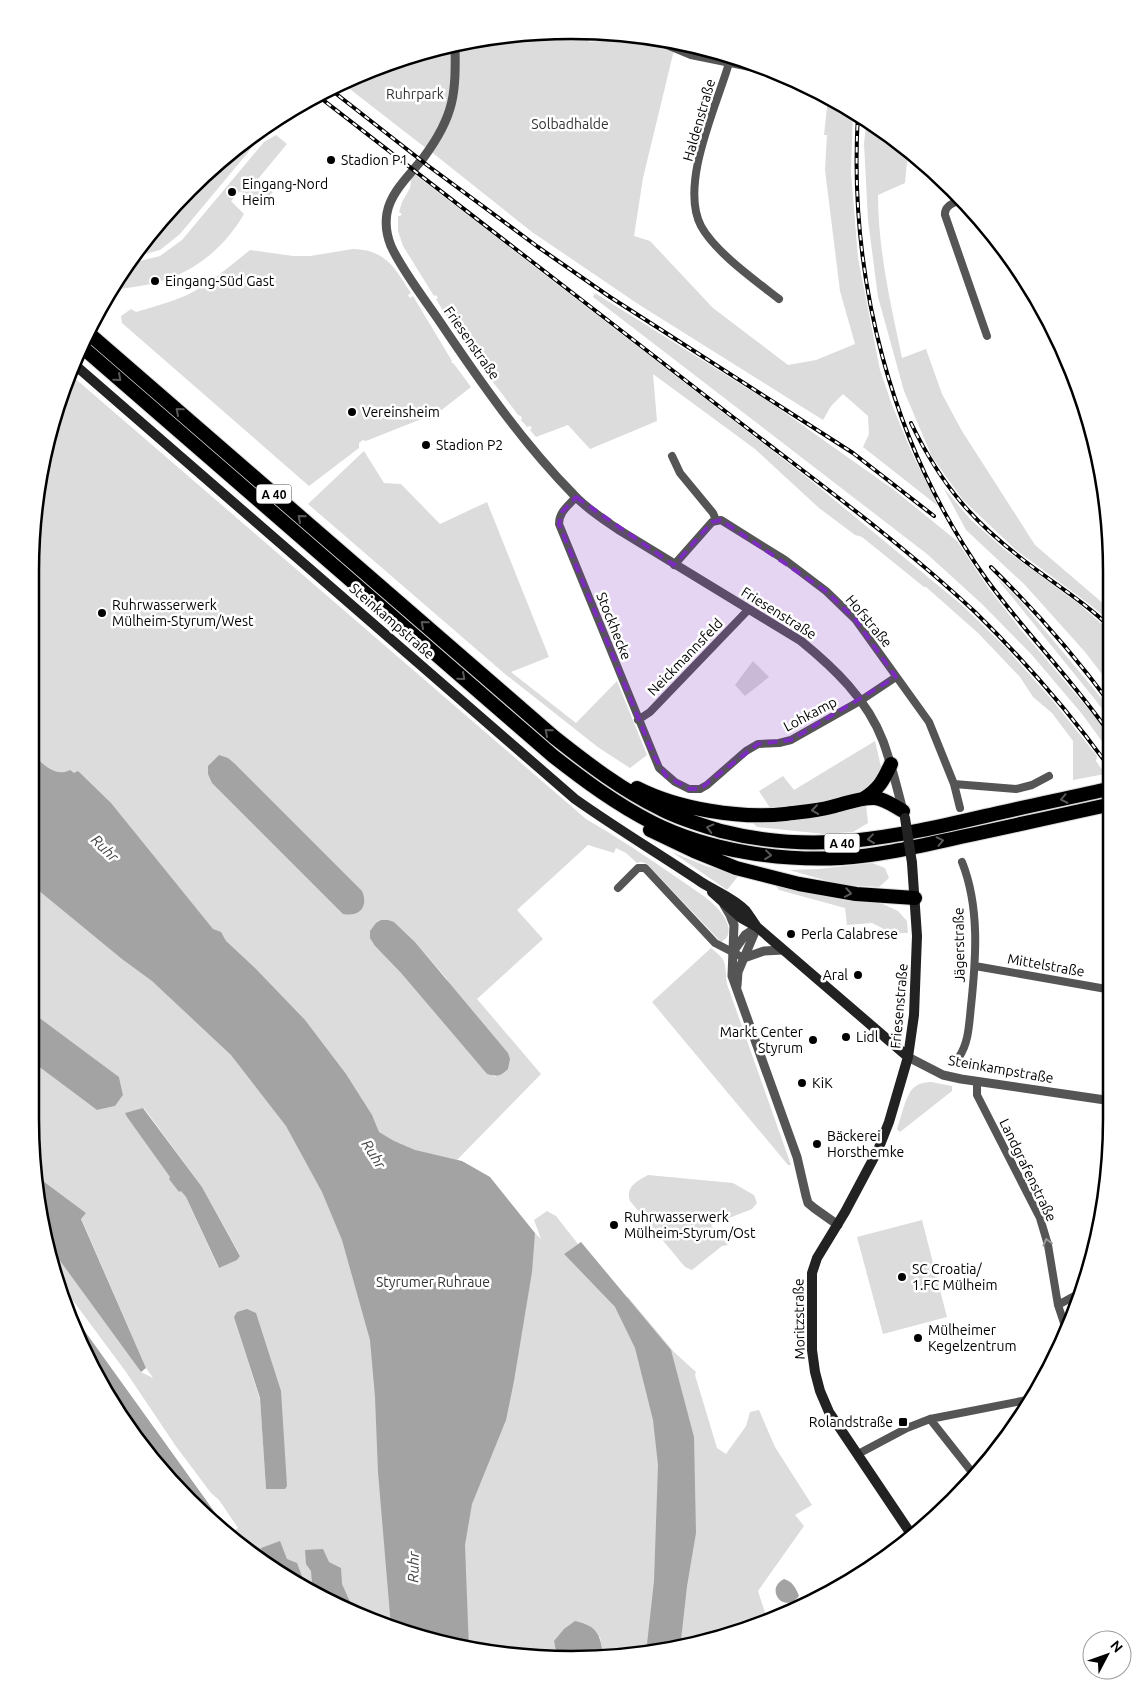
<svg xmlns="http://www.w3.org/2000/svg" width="1142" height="1690" font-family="Ubuntu,sans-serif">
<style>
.green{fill:#dcdcdc;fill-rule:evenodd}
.water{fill:#a3a3a3}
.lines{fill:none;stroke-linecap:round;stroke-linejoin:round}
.motorway-casing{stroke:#dbdbdb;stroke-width:16}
.minor{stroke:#555;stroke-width:8}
.tertiary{stroke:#555;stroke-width:9}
.secondary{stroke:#222;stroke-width:10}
.motorway{stroke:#000;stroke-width:14}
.rail-casing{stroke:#000;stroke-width:4}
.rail{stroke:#fff;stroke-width:2;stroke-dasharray:5.5;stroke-linecap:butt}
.secondary-bridge{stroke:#222;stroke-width:10}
.oneway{stroke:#595959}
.oneway2{stroke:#999}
.marked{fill:#7b2cbf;fill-opacity:0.2;stroke:#7b2cbf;stroke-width:4;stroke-dasharray:10 6;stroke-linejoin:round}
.poi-dot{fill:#000;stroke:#fff;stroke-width:2}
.labels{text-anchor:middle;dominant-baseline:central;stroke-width:5;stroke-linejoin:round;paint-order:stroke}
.shield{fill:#fff;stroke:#4c4c4c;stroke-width:1}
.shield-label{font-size:12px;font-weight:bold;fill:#000}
.park-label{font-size:14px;fill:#333;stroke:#fff}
.street-label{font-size:14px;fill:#000;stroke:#fff}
.poi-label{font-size:14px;fill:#000;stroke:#fff;text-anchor:start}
.water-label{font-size:15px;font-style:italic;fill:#444;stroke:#fff}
.rim{fill:none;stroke:#000;stroke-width:2.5}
</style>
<rect width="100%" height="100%" fill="#fff"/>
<path class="green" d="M571,30L590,42L631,36L646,37L674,50L643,178L634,236L650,241L713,308L788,365L816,360L855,344L840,291L825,170L827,135H824L828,98L853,111L851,172L858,258L880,370L892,405L912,453L938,506L863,447L869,434L868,416L843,394L831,406L823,420L638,304L532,232L429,150L442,131L458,43L465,40Z
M454,44L449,107L427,149L342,83L364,71Z
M867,119L908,151L905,183L878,195C878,250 891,305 902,358L926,349L942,394L962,431L1035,545L1112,611V623L1093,607L1016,550L963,500L932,457L904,391L878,297L868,220L864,143Z
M259,130L258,136L250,150L180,234L160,250L138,256H133C165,204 213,168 259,130Z
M276,135L287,144L258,179L273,192L260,206L240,191L231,201L244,214C225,247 195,272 158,282C145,286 132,287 119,289L120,277L130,261L136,262L160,256L182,240L264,142Z
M412,172L809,479L963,606L1004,646L1053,701L1097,756L1096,761L1105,774L1073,780V741L1052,713L1033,697L1020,677L978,633L926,587H924L862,537L855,535L819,508L755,449L653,374L657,421L590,449L568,425L536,437L530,430L532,428L530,426L527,427L521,420L522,418L520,415L519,416L486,373L487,371L485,368L483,369L454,329L436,299L438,298L436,295L434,296L403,246L398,231V216H400L402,214L399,212L402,202L410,188Z
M353,249C386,250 394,267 411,293L408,295L410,298L413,296L452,361L451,362L454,364L471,387L439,412L366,441L363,440L359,443V448L309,486L122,323L121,316L131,309L136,312C153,307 171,302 187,295C211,283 230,266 250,250L293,256H310Z
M595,293L774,405L894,490L957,541L989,589L1021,630L1096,718L1112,743V755L1082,714L1032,655L982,604L927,554L593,297Z
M71,375L586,819C617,837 647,857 676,877C690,887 708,897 719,910C727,919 735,935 721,942L647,864L641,862L637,863L626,853L616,848L614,853L588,845L517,910L543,939L477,999L541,1074L457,1160L430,1154L535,1237V1233L541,1239L534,1220L547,1211L556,1216L578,1244L564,1254L615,1307L628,1297L674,1352L696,1372L695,1375L717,1448L726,1454L746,1426L750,1412L759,1410L775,1447L812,1505L795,1515L804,1526L758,1591L767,1619H777L677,1650L603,1654L600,1637L554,1641L557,1657L535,1659L465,1650L364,1619L270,1565L263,1555L266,1562L241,1548L230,1534L238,1528L219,1500L211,1493L175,1445L126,1372L54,1275L47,1243L141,1372L153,1378L146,1368L81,1218L86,1213L35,1175L34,1063L97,1110L115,1106L123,1095L119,1077L33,1013L30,571L40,466ZM394,922L415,942L446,978L496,1077L487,1074L401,973L375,946ZM144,1108L202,1187L240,1255L237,1260L218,1267L186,1197L181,1190L179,1192L169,1178L171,1177L127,1117L126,1113ZM234,1317L287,1486L266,1489L260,1398Z
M364,451L384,483L401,484L440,524L487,502L549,657L511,672L576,723L617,681L647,755L630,768L599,748L505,674L308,504Z
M943,487L971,520L1004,549L1079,604L1112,633V687L1085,652L1025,585L966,530Z
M995,576L1017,597L1098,694L1112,714V722L1093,697Z
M753,661L769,677L745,696L735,685Z
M875,741L882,771L874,786L863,791L824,803L772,811L759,791L783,776L794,790Z
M866,804L868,823L853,832L824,834L757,827L749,819Z
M672,852L706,866L739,875L727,890Z
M872,863L885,868L889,878L879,887L842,885L789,870L818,869Z
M775,885L883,904L898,911L907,921L908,933H892L872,923L847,925L845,908L779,890Z
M711,948C729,962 724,963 727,984L791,1165H788L652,1002Z
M931,1082L952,1086V1091L900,1132L897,1129C901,1119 906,1091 916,1086C920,1083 926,1082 931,1082Z
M648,1175L733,1183L754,1195L757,1203L752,1209L711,1225L728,1245L722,1246L692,1270L685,1267L630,1201C625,1187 637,1181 648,1175Z
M922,1220L947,1317L883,1334L857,1237Z"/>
<path class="water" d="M31,753C42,763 55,778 70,770L74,773L78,771L111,803L213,929L221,932L226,941L255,968L305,1020L346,1074L372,1115L379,1132L394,1141L415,1150L462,1161L490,1177L535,1233L532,1272L514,1381L506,1420L472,1504L465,1545L469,1650L391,1627L378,1472L375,1397L370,1340L342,1240L322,1192L286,1126L231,1055L152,981L122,959L32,885Z
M219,755L228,758L234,763L362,891C369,907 359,917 343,914L212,783L208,774V766Z
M381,920H388L394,922L415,942L508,1053L510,1059L508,1069C501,1076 497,1077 487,1074L401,973L375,946L370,938V931L376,923Z
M33,1013L119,1077L123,1095L115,1106L97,1110L34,1063Z
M143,1108L202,1187L240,1256L237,1260L219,1268L186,1197L181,1191L179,1192L169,1179L170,1177L127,1117L125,1113Z
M35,1175L86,1213L81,1219L146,1368L141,1372L47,1243L35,1190Z
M581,1242L671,1350L694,1437L696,1533L687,1586L680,1649L677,1650L653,1651L647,1644L654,1581L658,1465L653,1420L635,1348L615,1307L564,1254Z
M61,1298L239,1546L164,1476L121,1420Z
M247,1309L256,1313L281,1391L287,1486L285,1489H266L260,1398L234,1317L237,1312Z
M280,1541L287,1559L297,1563L303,1579L312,1583L311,1571L306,1564L305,1550L323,1549L329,1562L341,1568L342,1584L355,1613L284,1573L278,1562L270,1565L266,1562L261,1548Z
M784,1579C793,1582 796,1588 799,1596C784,1615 764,1589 784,1579Z
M575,1621C597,1626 600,1634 603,1654L557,1657L554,1641L564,1629Z"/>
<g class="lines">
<g class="motorway-casing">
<path id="motorway" d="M86,331L554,737C588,764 622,790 661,809C680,819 701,825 721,831C818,856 899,836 994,814C1033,805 1073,797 1112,788
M81,346L553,756C585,781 616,804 653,823C709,851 780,861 841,858C887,855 931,843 975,834C1021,824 1066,814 1112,804
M637,788C678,809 740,819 785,814C800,812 816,811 831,807C845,804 860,797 875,798C885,799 894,806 903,811
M863,799C879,789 883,781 891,764
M650,830L694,851L736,868L799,884L856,894L915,898"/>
</g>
<path class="minor" d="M650,38L691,55L769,71H776
M729,63C717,105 679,184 701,226C715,252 756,281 779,299
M962,199C955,203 944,205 945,215L987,336
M672,456L680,473L713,513L716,520
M576,497C568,506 559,512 559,524L659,768L675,782L689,789H700L707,785L746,751L758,744L779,743L791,740L860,701L896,677
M674,565L712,522L721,520L785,560L826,591L855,619L929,722L954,784L1016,789L1032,785L1049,776
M638,720L650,712L748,610
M954,784L960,808
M618,888L638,868H645L715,943L744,958
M975,966L1112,990
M959,1057C969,1042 969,1024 971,1006C976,959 980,907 962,862
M977,1081V1095L1040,1218L1048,1245L1058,1305L1066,1329
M1058,1305L1078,1294
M930,1419L975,1476
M858,1454L907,1428L930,1419L1032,1399"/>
<path class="tertiary" d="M455,43C456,93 455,115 424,157C411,174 391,191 387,213C385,224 387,236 391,246C402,270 423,297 438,319C479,380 522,442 574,495C587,509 603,519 619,530L801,641C834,668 867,699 883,741C891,763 897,787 903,811
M724,905L730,915L734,925L732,976L797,1157L806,1196L808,1203L814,1208L838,1225
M733,952L745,935L757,927
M744,958L764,951L783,950
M737,986L738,972L757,927
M908,1057L943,1075L961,1079L1112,1101"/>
<path class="secondary" d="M75,365L575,799C616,828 659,854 701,882C715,891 734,898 746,911C750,916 753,922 757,927
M712,892L741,918L757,927L908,1057
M911,1534L829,1412L820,1391L815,1372L812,1350V1273L817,1258L845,1212L878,1150L889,1122L908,1057L914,1015L917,936L912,863"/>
<use href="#motorway" class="motorway"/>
<g class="rail-casing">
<path id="rail" d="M330,89L427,165L538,247L610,297L853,453L934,516
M318,96C453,201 590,306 725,411C809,476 897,539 975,612C1025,661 1071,714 1112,771
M858,114C848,277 891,446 987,580C1026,634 1074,681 1112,737
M911,423C942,487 974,523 1030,565C1058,586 1087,604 1112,629
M991,567C1035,610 1075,656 1112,706"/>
</g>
<use href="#rail" class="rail"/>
<path class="secondary-bridge" d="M905,818L912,863"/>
</g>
<defs><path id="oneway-chevron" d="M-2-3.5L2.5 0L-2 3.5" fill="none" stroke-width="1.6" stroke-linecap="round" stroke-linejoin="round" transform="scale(1.25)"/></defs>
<g class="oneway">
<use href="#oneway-chevron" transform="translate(118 378) rotate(41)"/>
<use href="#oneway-chevron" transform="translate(179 411) rotate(-139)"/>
<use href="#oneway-chevron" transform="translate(301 518) rotate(-139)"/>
<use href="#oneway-chevron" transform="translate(424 624) rotate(-139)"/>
<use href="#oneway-chevron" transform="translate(462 677) rotate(41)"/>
<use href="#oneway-chevron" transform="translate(548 732) rotate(-139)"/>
<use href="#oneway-chevron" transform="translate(1064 799) rotate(168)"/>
<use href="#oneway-chevron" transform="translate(815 810) rotate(172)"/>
<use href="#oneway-chevron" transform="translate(710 828) rotate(-165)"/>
<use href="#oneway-chevron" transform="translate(871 839) rotate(173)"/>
<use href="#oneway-chevron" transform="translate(940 841) rotate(-12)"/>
<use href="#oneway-chevron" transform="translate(768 855) rotate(6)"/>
<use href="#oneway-chevron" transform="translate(848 893) rotate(10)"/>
</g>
<use class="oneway2" href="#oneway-chevron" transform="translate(1047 1242) rotate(-105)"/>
<path class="marked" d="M576,497L674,565L712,522L721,520L826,591L855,619L896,677L791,740L758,744L700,789H689L666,776L653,754L559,524L562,512Z"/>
<g class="poi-dot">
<circle cx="331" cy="160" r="5"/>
<circle cx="232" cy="192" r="5"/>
<circle cx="155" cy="281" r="5"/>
<circle cx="352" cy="412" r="5"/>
<circle cx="426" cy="445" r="5"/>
<circle cx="102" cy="613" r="5"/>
<circle cx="791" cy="934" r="5"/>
<circle cx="858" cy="975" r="5"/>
<circle cx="846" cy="1037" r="5"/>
<circle cx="813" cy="1040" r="5"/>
<circle cx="802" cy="1083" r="5"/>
<circle cx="817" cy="1144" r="5"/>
<circle cx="614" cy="1225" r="5"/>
<circle cx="902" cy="1277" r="5"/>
<circle cx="918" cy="1338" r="5"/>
<rect x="898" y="1417" width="10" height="10" rx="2.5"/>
</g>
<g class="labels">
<g class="shield">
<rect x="256.5" y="484.5" width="35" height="19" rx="4"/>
<rect x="824.5" y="833.5" width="35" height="19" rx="4"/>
</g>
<g class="shield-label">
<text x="274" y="494">A 40</text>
<text x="842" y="843">A 40</text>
</g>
<g class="park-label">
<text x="415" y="94">Ruhrpark</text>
<text x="570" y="124">Solbadhalde</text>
<text x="433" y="1282">Styrumer Ruhraue</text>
</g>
<g class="street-label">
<text transform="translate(699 120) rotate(-74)">Haldenstraße</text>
<text transform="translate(472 343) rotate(55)">Friesenstraße</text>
<text transform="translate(779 613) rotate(32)">Friesenstraße</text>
<text transform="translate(392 621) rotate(41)">Steinkampstraße</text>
<text transform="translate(869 621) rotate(50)">Hofstraße</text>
<text transform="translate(614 626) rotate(68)">Stockhecke</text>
<text transform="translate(685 657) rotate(-46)">Neickmannsfeld</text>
<text transform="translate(810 714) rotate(-28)">Lohkamp</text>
<text transform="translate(959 945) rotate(-91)">Jägerstraße</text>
<text transform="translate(1046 965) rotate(10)">Mittelstraße</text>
<text transform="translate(899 1006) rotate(-85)">Friesenstraße</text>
<text transform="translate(1001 1069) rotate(10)">Steinkampstraße</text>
<text transform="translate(1028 1170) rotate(64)">Landgrafenstraße</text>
<text transform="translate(799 1319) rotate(-91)">Moritzstraße</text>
</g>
<g class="poi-label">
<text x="341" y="160">Stadion P1</text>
<text x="242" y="184">Eingang-Nord<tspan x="242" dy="16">Heim</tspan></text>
<text x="165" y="281">Eingang-Süd Gast</text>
<text x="362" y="412">Vereinsheim</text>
<text x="436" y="445">Stadion P2</text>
<text x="112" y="605">Ruhrwasserwerk<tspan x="112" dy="16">Mülheim-Styrum/West</tspan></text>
<text x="801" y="934">Perla Calabrese</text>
<text x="848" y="975" text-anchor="end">Aral</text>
<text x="803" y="1032" text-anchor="end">Markt Center<tspan x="803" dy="16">Styrum</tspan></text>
<text x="856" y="1037">Lidl</text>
<text x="812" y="1083">KiK</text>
<text x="827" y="1136">Bäckerei<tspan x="827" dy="16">Horsthemke</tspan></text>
<text x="624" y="1217">Ruhrwasserwerk<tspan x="624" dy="16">Mülheim-Styrum/Ost</tspan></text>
<text x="912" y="1269">SC Croatia/<tspan x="912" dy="16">1.FC Mülheim</tspan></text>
<text x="928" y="1330">Mülheimer<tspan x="928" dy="16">Kegelzentrum</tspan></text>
<text x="893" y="1422" text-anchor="end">Rolandstraße</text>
</g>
<g class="water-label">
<text transform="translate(105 848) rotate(44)">Ruhr</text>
<text transform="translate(374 1154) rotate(58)">Ruhr</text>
<text transform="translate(413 1567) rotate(-89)">Ruhr</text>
</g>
</g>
<path d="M0 0H1142V1690H0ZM571 39H571A532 532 0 0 1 1103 571V1119A532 532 0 0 1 571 1651H571A532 532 0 0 1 39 1119V571A532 532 0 0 1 571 39Z" fill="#fff" fill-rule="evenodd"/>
<path class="rim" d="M571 39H571A532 532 0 0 1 1103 571V1119A532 532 0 0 1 571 1651H571A532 532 0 0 1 39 1119V571A532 532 0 0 1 571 39Z"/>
<g transform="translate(1107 1655) rotate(49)"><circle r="24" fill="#ffffff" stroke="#999999"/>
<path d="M0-4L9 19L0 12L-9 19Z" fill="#000000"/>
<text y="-8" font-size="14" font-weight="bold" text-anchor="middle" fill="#000000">N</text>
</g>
</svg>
